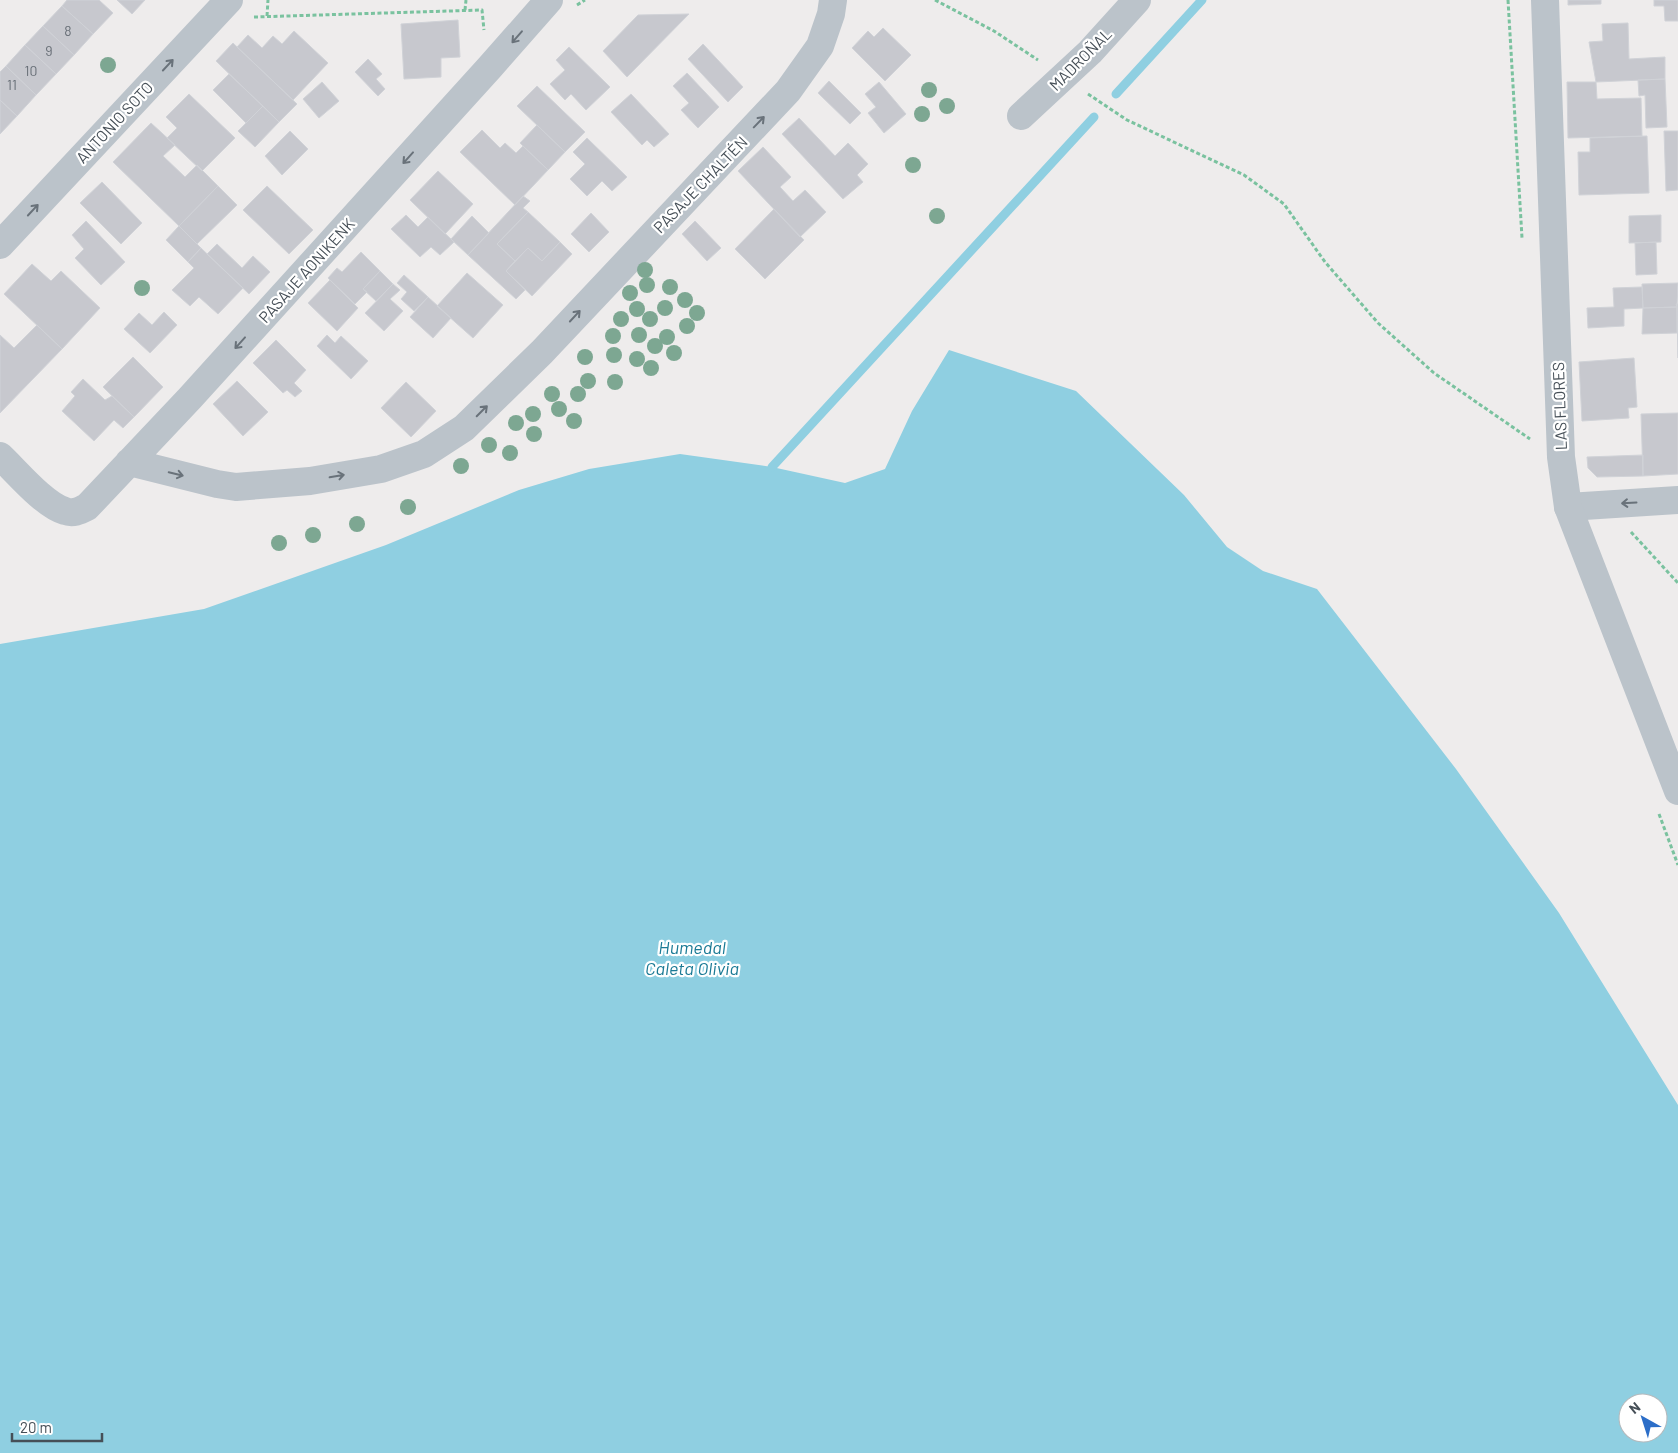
<svg xmlns="http://www.w3.org/2000/svg" width="1678" height="1453" font-family="Barlow,sans-serif">
<style>
.water{fill:#8fcfe1;fill-rule:evenodd}
.lines{fill:none;stroke-linecap:round;stroke-linejoin:round}
.stream{stroke:#8fcfe1;stroke-width:9}
.building{fill:#c7c8ce;stroke:#d0d2d7}
.path{stroke:#7ac29f;stroke-width:3;stroke-dasharray:4 2.5;stroke-linecap:butt}
.minor{stroke:#bbc3ca;stroke-width:28}
.tertiary{stroke:#bbc3ca;stroke-width:28}
.tree{fill:#7da792}
.oneway{stroke:#69727a}
.labels{text-anchor:middle;dominant-baseline:central;stroke-width:4.5;stroke-linejoin:round;paint-order:stroke}
.number-label{font-size:14px;fill:#666d75}
.street-label{font-size:16px;fill:#464f57;stroke:#fff}
.water-label{font-size:18px;font-style:italic;fill:#1b7a95;stroke:#fff}
</style>
<rect width="100%" height="100%" fill="#eeecec"/>
<path class="water" d="M949,350L1076,391L1184,495L1227,547L1263,571L1317,589L1456,769L1559,913L1678,1105V1453H0V644L204,609L386,545L519,490L589,469L680,454L772,467L845,483L885,469L912,411ZM1628,1403H1658V1433H1628Z"/>
<g class="lines">
<path class="stream" d="M1116,94L1202,0
M772,467L1094,117"/>
</g>
<path class="building" d="M67,0H99L113,13L93,34L62,6Z
M117,0H145L132,14Z
M1568,0H1601V4L1568,5Z
M1654,0H1678V21H1665L1664,6H1654Z
M62,6L93,34L74,55L43,26Z
M689,14L627,77L603,51L638,15Z
M458,20L460,57L441,58V77L404,79L401,24Z
M1628,23L1629,59L1665,57V79L1596,82L1589,42L1603,41L1602,24Z
M43,26L74,55L56,74L25,45Z
M883,28L911,55L885,81L852,48L868,31L874,37Z
M294,31L328,63L293,100L237,47L248,35L262,48L273,36L282,44Z
M233,43L297,104L279,122L216,61Z
M703,44L743,87L728,102L688,59Z
M25,45L56,74L36,95L6,66Z
M569,47L610,87L586,110L571,94L565,100L550,84L565,70L556,60Z
M368,59L382,74L376,79L385,89L378,96L355,72Z
M6,66L36,95L17,116L0,100V72Z
M687,73L719,107L698,128L681,110L689,103L673,86Z
M229,74L263,106L246,123L213,90Z
M1665,79L1667,127L1646,128L1645,95L1639,96L1638,80Z
M829,81L861,113L850,124L818,93Z
M322,82L339,101L319,118L303,99Z
M879,82L906,114L884,133L868,113L876,107L865,94Z
M1567,82H1596L1597,99L1641,98L1642,136L1568,138Z
M537,86L585,132L565,152L517,106Z
M189,94L235,138L202,171L167,138L177,128L166,117Z
M631,94L669,134L654,147L647,140L642,145L611,112Z
M0,100L17,116L0,134Z
M263,106L279,122L255,147L238,131Z
M799,118L835,156L848,143L868,164L857,175L863,182L843,199L782,134Z
M151,123L175,145L163,156L185,177L197,165L218,186L179,226L113,162Z
M537,125L565,152L548,170L520,143Z
M482,130L500,148L505,143L516,153L523,146L548,170L515,205L460,152Z
M290,131L308,149L282,175L265,156Z
M1664,131H1678V190L1666,191Z
M1647,136L1649,193L1579,195L1578,152H1590V138Z
M587,138L627,177L612,191L602,181L587,196L570,179L585,164L573,152Z
M763,147L791,177L780,187L793,201L805,190L826,212L800,237L738,171Z
M438,171L473,204L445,234L410,200Z
M102,182L142,223L121,244L80,203Z
M218,186L237,205L197,244L179,226Z
M267,186L313,230L289,254L243,210Z
M523,196L530,201L523,208L528,212L497,244L515,261L506,271L525,290L516,299L468,255Z
M774,209L804,240L765,279L735,249Z
M528,212L560,242L542,261L528,248L515,261L497,244Z
M591,213L609,232L589,252L571,234Z
M406,215L418,227L428,217L454,242L440,255L431,247L420,257L391,229Z
M1661,215V242L1629,243V216Z
M472,216L489,233L468,255L451,239Z
M86,221L125,262L101,285L75,258L84,249L72,235Z
M695,221L721,248L707,261L682,234Z
M179,226L201,248L188,262L166,240Z
M560,242L572,254L532,296L506,271L528,248L542,261Z
M1656,242L1657,274L1636,275L1635,243Z
M217,244L242,268L253,256L270,272L249,294L207,254Z
M201,248L243,288L218,314L199,297L190,306L172,290L194,268L188,262Z
M361,252L380,271L363,289L367,292L355,304L328,278L337,268L342,272Z
M32,264L51,281L61,271L100,308L62,349L4,294Z
M380,271L393,284L376,301L363,289Z
M467,273L503,305L473,338L437,306Z
M404,275L428,297L414,311L401,299L407,292L397,283Z
M330,280L358,308L337,331L308,303Z
M1678,283L1677,307L1643,308L1642,284Z
M393,284L400,290L390,299L403,311L384,331L365,313Z
M1642,287L1643,308L1624,309V326L1588,328L1587,308L1614,307L1613,288Z
M428,297L451,318L433,338L410,317Z
M1676,304H1678V358L1677,307Z
M1677,307V333L1642,334L1643,308Z
M164,312L177,325L150,353L124,329L139,313L152,325Z
M37,325L62,349L0,413V335L14,348Z
M327,335L335,343L341,336L368,361L351,379L317,346Z
M276,340L306,370L294,383L302,391L295,397L287,390L283,393L253,363Z
M133,357L163,387L134,417L103,387Z
M1634,358L1637,407L1628,408L1629,418L1582,421L1579,362Z
M83,379L105,400L112,396L134,417L123,428L114,420L94,441L62,411L75,396L71,392Z
M237,381L268,412L243,436L213,404Z
M406,382L436,411L411,437L381,408Z
M1678,413V474L1643,476L1641,414Z
M1643,455V476L1597,477L1588,468L1587,457Z"/>
<g class="lines">
<path class="path" d="M935,0L994,31L1038,60
M1508,0L1522,238
M577,5L585,0
M465,10L466,0
M267,16L268,0
M254,17L482,10L484,30
M1088,94L1127,120L1244,175L1284,204L1325,262L1378,323L1434,373L1530,439
M1631,532L1678,583
M1659,814L1678,865"/>
<path class="minor" d="M1021,116L1090,52L1137,0
M0,245L229,0
M0,456C16,471 44,505 65,511C73,514 79,511 87,507L190,398L490,67L549,0
M129,462L217,484L236,487L310,481L381,469L424,454L464,428L542,352L788,91L820,46L831,14L833,0
M1568,507L1678,500"/>
<path class="tertiary" d="M1545,0L1561,457L1568,507L1678,791"/>
</g>
<g class="tree">
<circle cx="108" cy="65" r="8"/>
<circle cx="929" cy="90" r="8"/>
<circle cx="947" cy="106" r="8"/>
<circle cx="922" cy="114" r="8"/>
<circle cx="913" cy="165" r="8"/>
<circle cx="937" cy="216" r="8"/>
<circle cx="645" cy="270" r="8"/>
<circle cx="647" cy="285" r="8"/>
<circle cx="670" cy="287" r="8"/>
<circle cx="142" cy="288" r="8"/>
<circle cx="630" cy="293" r="8"/>
<circle cx="685" cy="300" r="8"/>
<circle cx="665" cy="308" r="8"/>
<circle cx="637" cy="309" r="8"/>
<circle cx="697" cy="313" r="8"/>
<circle cx="621" cy="319" r="8"/>
<circle cx="650" cy="319" r="8"/>
<circle cx="687" cy="326" r="8"/>
<circle cx="639" cy="335" r="8"/>
<circle cx="613" cy="336" r="8"/>
<circle cx="667" cy="337" r="8"/>
<circle cx="655" cy="346" r="8"/>
<circle cx="674" cy="353" r="8"/>
<circle cx="614" cy="355" r="8"/>
<circle cx="585" cy="357" r="8"/>
<circle cx="637" cy="359" r="8"/>
<circle cx="651" cy="368" r="8"/>
<circle cx="588" cy="381" r="8"/>
<circle cx="615" cy="382" r="8"/>
<circle cx="552" cy="394" r="8"/>
<circle cx="578" cy="394" r="8"/>
<circle cx="559" cy="409" r="8"/>
<circle cx="533" cy="414" r="8"/>
<circle cx="574" cy="421" r="8"/>
<circle cx="516" cy="423" r="8"/>
<circle cx="534" cy="434" r="8"/>
<circle cx="489" cy="445" r="8"/>
<circle cx="510" cy="453" r="8"/>
<circle cx="461" cy="466" r="8"/>
<circle cx="408" cy="507" r="8"/>
<circle cx="357" cy="524" r="8"/>
<circle cx="313" cy="535" r="8"/>
<circle cx="279" cy="543" r="8"/>
</g>
<defs><path id="oneway-shaft" d="M-6 0H5M1.5-3L5.5 0L1.5 3" fill="none" stroke-width="1.6" stroke-linecap="round" stroke-linejoin="round" transform="scale(1.25)"/></defs>
<g class="oneway">
<use href="#oneway-shaft" transform="translate(517 37) rotate(131)"/>
<use href="#oneway-shaft" transform="translate(168 65) rotate(-47)"/>
<use href="#oneway-shaft" transform="translate(759 122) rotate(-46)"/>
<use href="#oneway-shaft" transform="translate(408 158) rotate(132)"/>
<use href="#oneway-shaft" transform="translate(33 210) rotate(-47)"/>
<use href="#oneway-shaft" transform="translate(575 316) rotate(-47)"/>
<use href="#oneway-shaft" transform="translate(240 343) rotate(132)"/>
<use href="#oneway-shaft" transform="translate(482 411) rotate(-45)"/>
<use href="#oneway-shaft" transform="translate(176 474) rotate(14)"/>
<use href="#oneway-shaft" transform="translate(337 476) rotate(-10)"/>
<use href="#oneway-shaft" transform="translate(1629 503) rotate(177)"/>
</g>
<g class="labels">
<g class="number-label">
<text x="68" y="30">8</text>
<text x="49" y="50">9</text>
<text x="31" y="70">10</text>
<text x="12" y="84">11</text>
</g>
<g class="street-label">
<text transform="translate(1080 59) rotate(-45)">MADROÑAL</text>
<text transform="translate(114 122) rotate(-47)">ANTONIO SOTO</text>
<text transform="translate(700 184) rotate(-46)">PASAJE CHALTÉN</text>
<text transform="translate(306 270) rotate(-48)">PASAJE AONIKENK</text>
<text transform="translate(1559 406) rotate(-92)">LAS FLORES</text>
</g>
<g class="water-label">
<text x="692" y="947">Humedal<tspan x="692" dy="21">Caleta Olivia</tspan></text>
</g>
</g>
<g transform="translate(1643 1418) rotate(321)"><circle r="24" fill="#ffffff" stroke="#b5b9bc"/>
<path d="M0-4L9 19L0 12L-9 19Z" fill="#2c6ec8"/>
<text y="-8" font-size="14" font-weight="bold" text-anchor="middle" fill="#464f57">N</text>
</g>
<path d="M12 1433v8h90v-8" fill="none" stroke="#464f57" stroke-width="2.5"/>
<text x="20" y="1433" font-size="15" fill="#464f57" stroke="#ffffff" stroke-width="4" paint-order="stroke">20 m</text>
</svg>
